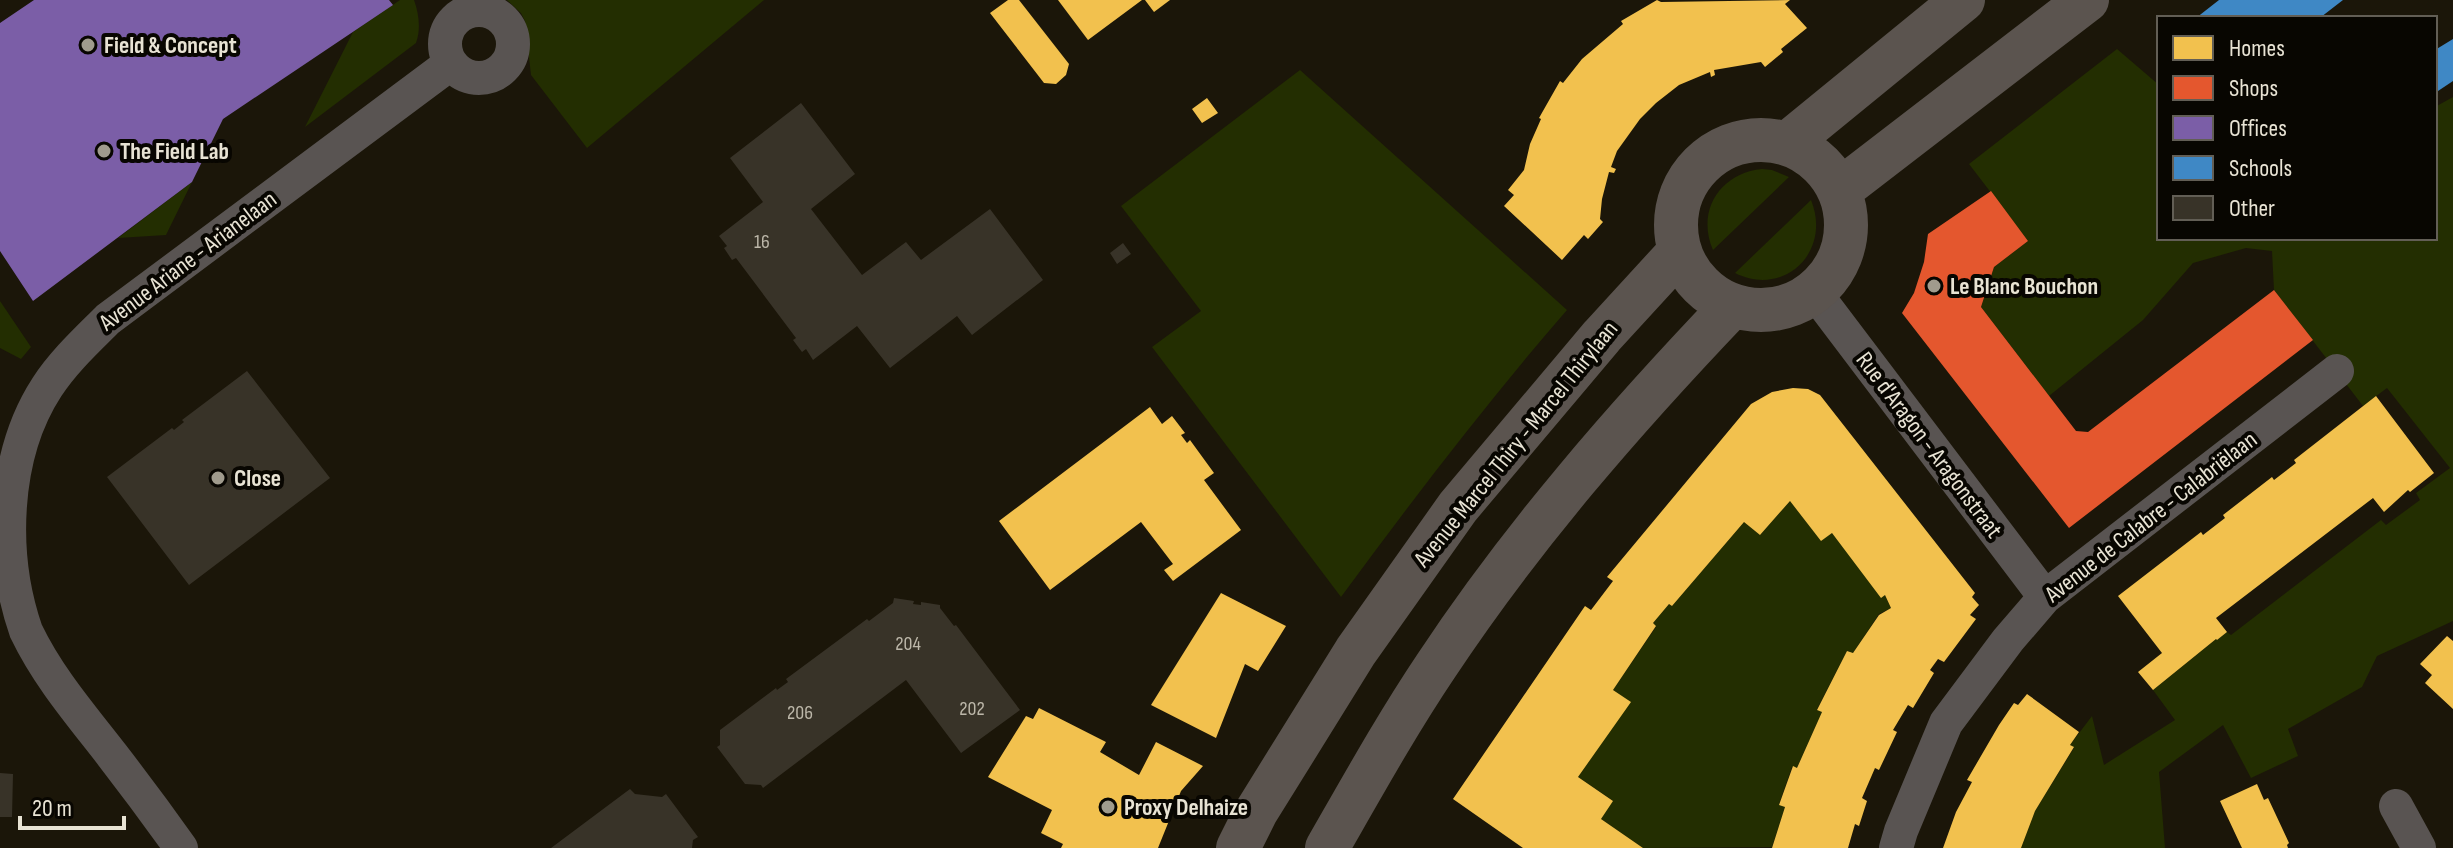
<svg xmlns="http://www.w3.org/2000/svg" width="2453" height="848" font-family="'Sofia Sans Condensed',sans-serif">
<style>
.green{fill:#232e01}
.homes{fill:#f2c14e}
.shops{fill:#e4572e}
.offices{fill:#7b5ea7}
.schools{fill:#3f88c5}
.building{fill:#383328}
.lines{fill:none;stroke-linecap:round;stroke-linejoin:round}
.minor{stroke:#595452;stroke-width:34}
.major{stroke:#5b544f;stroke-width:44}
.poi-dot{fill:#a09b8d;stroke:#080601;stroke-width:3}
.labels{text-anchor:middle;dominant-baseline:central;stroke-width:8;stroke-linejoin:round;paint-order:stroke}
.number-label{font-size:20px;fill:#bcb7a9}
.poi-label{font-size:24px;font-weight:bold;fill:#e8e3d4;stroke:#080601;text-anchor:start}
.street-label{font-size:24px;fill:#e8e3d4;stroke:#080601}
</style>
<rect width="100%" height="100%" fill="#1b1609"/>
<path class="green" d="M400,0H414C419,14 421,29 416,43L305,127L353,32Z
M507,0H764L587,148L531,75L525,21L521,13Z
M2117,49L2159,85V238H2435V107L2453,97V621L2377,656L2362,687L2288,729L2298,756L2251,778L2223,725L2159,772L2165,848H2021L2035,811L2074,748L2070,745L2092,716L2104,765L2175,720L2153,690L2216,639L2217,640L2227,632L2231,635L2381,520L2386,525L2420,500L2416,493L2450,468L2387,388L2363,406L2274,290L2272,251L2246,248L2193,263L2143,320L2049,396L1981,307L1994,267L2028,241L1969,164Z
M1300,70L1567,310C1487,402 1414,498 1341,597L1152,347L1201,311L1121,206Z
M1762,169L1772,170L1789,177L1713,250C1696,211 1720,173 1762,169Z
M192,182L166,235L118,238Z
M1811,200C1832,251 1785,298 1735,273Z
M0,301L31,347L21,359L0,348Z
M1790,501L1821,540L1832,533L1885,595L1891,608L1879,614L1853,653L1847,651L1817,709L1822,712L1797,768L1792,767L1779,804L1785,807L1772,847L1643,848L1601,819L1612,800L1578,777L1630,702L1613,690L1656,627L1653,623L1669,604L1672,606L1744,522L1760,535Z"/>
<path class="homes" d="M1008,0H1019L1069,64L1066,75L1056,84L1044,83L990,13Z
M1058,0H1142L1088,40Z
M1145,0H1170L1154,12Z
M1657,0L1661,2L1790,0L1785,4L1807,28L1781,49L1783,52L1765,67L1761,62L1714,70L1715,75L1711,77L1710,72L1679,85L1656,103L1640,119L1617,151L1611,167L1616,169L1614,173L1609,172L1602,199L1600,219L1603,222L1588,239L1584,235L1562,260L1504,206L1514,195L1508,190L1524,170L1530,144L1541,119L1539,118L1560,81L1563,83L1582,59L1623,24L1621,21Z
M1207,98L1218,113L1202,123L1192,109Z
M1793,388L1808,389L1820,395L1975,593L1972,597L1979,605L1970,615L1976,619L1944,662L1938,659L1930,670L1934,673L1913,708L1908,705L1893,730L1897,732L1879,770L1875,768L1862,798L1867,801L1859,826L1855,824L1848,848H1772L1785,807L1779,805L1793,766L1797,768L1822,712L1817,710L1847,651L1853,653L1879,615L1891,608L1885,595L1881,598L1832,533L1821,541L1790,501L1760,535L1744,522L1672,606L1669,604L1653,623L1656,626L1613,690L1631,702L1578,777L1613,801L1601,819L1643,848H1523L1453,799L1585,606L1591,610L1613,581L1607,577L1751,404L1772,392Z
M2376,396L2434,473L2410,492L2408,490L2384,512L2373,498L2216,618L2227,632L2217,640L2216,639L2153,690L2138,672L2162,653L2118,596L2201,532L2203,535L2225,518L2223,515L2272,477L2274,480L2296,463L2294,460Z
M1150,407L1162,424L1172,416L1185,433L1181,435L1187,443L1190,440L1214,473L1204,480L1241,530L1173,581L1164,570L1173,564L1141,522L1050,590L999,521Z
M1221,593L1286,626L1258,671L1245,664L1216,738L1151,705Z
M2447,636L2453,641V709L2425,683L2432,675L2420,664Z
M2027,694L2079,732L2070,745L2074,747L2035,811L2021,848H1943L1956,812L1972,782L1967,780L1999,725L2014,703L2018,705Z
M1039,708L1106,742L1100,752L1139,775L1156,742L1203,766L1181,791L1158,848H1061L1063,844L1041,833L1052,810L988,777L1026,716L1033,719Z
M2257,784L2264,800L2268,798L2289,843L2287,845L2288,848H2242L2241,846L2220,801Z"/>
<path class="shops" d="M1991,191L2028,241L1994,267L1981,307L2076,431L2088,432L2274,290L2313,340L2069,528L1902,313L1914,293L1924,262L1928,234Z"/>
<path class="offices" d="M34,0H389L393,5L223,119L192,182L33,301L0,251V23Z"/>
<path class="schools" d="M2219,0H2343L2321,17L2323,18H2196Z
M2453,39V81L2435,93V50Z"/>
<path class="building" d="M801,103L855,174L811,209L862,275L906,242L921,260L990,209L1043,280L972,335L957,316L890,368L857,326L813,360L806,349L802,352L793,340L796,338L736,258L732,260L724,248L727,246L719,236L763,202L730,158Z
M1123,243L1131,254L1117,264L1110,253Z
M247,371L330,478L189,585L107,477L172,428L174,430L184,422L182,420Z
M894,598L914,601L913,604L921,605V602L940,605V608L954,626L956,625L1020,710L961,753L906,680L763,788L761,785L745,784L717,747L720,745V730L776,688L777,690L788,682L786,679L867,619L869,621L893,603Z
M0,773L13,774L12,817H0Z
M630,789L635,794L662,797L666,794L698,837L693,840L692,848H551Z"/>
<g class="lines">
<path class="minor" d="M445 44a34 34 0 1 1 68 0a34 34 0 1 1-68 0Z
M1815,293L2045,597
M2396,806L2419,848
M181,848C159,817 136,786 112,755C81,715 48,677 26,631C0,556 2,456 47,387C64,361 87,340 108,319L450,64
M1896,848L1901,831L1946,723L2008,640L2045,597L2337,371"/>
<path class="major" d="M1676 225a85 85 0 1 1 170 0a85 85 0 1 1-170 0Z
M1788,143L1963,0
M1840,190L2087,0
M1238,848L1256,812L1356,651L1458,507L1602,336L1680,251
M1327,848C1362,787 1397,724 1436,666C1522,536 1625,418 1732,306"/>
</g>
<g class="poi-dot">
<circle cx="88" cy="45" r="8"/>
<circle cx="104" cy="151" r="8"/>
<circle cx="1934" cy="286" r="8"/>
<circle cx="218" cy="478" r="8"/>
<circle cx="1108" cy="807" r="8"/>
</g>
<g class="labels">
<g class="number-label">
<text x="762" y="242">16</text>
<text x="908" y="644">204</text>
<text x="972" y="709">202</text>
<text x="800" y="713">206</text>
</g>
<g class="poi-label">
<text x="104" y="45">Field &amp; Concept</text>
<text x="120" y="151">The Field Lab</text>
<text x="1950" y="286">Le Blanc Bouchon</text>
<text x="234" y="478">Close</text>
<text x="1124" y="807">Proxy Delhaize</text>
</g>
<g class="street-label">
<text transform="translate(188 261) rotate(-37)">Avenue Ariane - Arianelaan</text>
<text transform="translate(1516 444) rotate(-51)">Avenue Marcel Thiry - Marcel Thirylaan</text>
<text transform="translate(1929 445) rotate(53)">Rue d'Aragon - Aragonstraat</text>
<text transform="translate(2151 517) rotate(-38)">Avenue de Calabre - Calabriëlaan</text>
</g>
</g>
<rect x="2157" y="16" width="280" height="224" fill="#080601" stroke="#625e55" stroke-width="2"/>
<rect x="2173" y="36" width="40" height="24" fill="#f2c14e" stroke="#625e55" stroke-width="2"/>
<text x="2229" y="56" font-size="24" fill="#e8e3d4">Homes</text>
<rect x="2173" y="76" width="40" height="24" fill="#e4572e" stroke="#625e55" stroke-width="2"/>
<text x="2229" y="96" font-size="24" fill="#e8e3d4">Shops</text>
<rect x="2173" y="116" width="40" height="24" fill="#7b5ea7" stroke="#625e55" stroke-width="2"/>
<text x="2229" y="136" font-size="24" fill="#e8e3d4">Offices</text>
<rect x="2173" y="156" width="40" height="24" fill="#3f88c5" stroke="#625e55" stroke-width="2"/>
<text x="2229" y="176" font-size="24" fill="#e8e3d4">Schools</text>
<rect x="2173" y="196" width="40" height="24" fill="#383328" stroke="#625e55" stroke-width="2"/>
<text x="2229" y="216" font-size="24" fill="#e8e3d4">Other</text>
<path d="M20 816v12h104v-12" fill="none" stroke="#e8e3d4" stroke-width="4"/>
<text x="32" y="816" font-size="24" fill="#e8e3d4" stroke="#080601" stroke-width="6" paint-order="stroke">20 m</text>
</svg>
